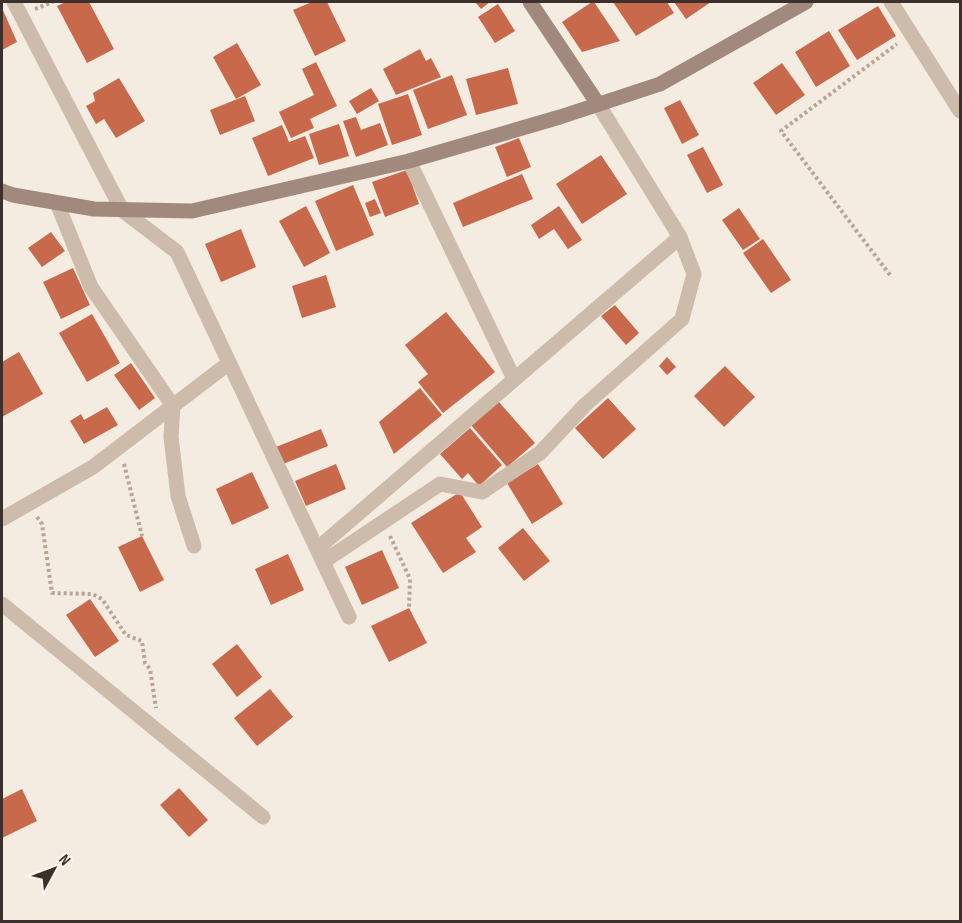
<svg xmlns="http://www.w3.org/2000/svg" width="962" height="923" font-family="'Sofia Sans Condensed',sans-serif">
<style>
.building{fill:#c8694b}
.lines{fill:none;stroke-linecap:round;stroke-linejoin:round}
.path{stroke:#b9a596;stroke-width:4;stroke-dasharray:3 3;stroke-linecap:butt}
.street{stroke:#cdbbac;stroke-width:15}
.secondary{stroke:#a18a7d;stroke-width:15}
</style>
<rect width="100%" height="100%" fill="#f4ebe1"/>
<path class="building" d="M66,2H89L114,49L87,63L57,6Z
M312,2H327L346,41L315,56L293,10Z
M475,2H490L481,9Z
M592,2H594L620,41L582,52L562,22Z
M613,2H667L674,13L636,36Z
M674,2H711L686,19Z
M498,4L515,31L495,43L478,17Z
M878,6L896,36L857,60L838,30Z
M2,8L17,42L2,50Z
M829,31L850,66L816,87L795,52Z
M237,43L261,85L236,99L213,57Z
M420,49L426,61L431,58L441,77L396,95L383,69Z
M316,62L337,106L310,119L314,128L291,138L279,112L314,95L302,69Z
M782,63L805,95L776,115L753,83Z
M508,68L518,104L476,115L466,79Z
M452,75L467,115L428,129L413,90Z
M119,78L145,121L116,138L104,119L96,124L86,106L95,101L93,93Z
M371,88L379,101L357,114L349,101Z
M408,94L422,135L392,145L378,104Z
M245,96L255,121L220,135L210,110Z
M680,100L699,135L682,144L664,108Z
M356,117L361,130L380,123L388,145L356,157L343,121Z
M339,124L349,156L319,165L309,134Z
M282,125L289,142L305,136L314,158L268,176L252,138Z
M519,138L531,167L507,177L495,147Z
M703,147L723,185L707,193L687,155Z
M601,155L627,194L582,224L556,184Z
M407,170L419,204L385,217L372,182Z
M522,174L533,199L463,227L453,203Z
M353,185L374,235L336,251L315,201Z
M375,199L381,213L370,217L365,203Z
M306,206L330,253L304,267L279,221Z
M559,206L582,240L568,249L554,229L539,239L531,225Z
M739,208L760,239L743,250L722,220Z
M241,229L256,267L221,282L205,244Z
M51,232L65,251L42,267L28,248Z
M763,239L791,280L771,293L743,253Z
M73,268L90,305L61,319L43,282Z
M326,275L336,307L302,318L292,286Z
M615,305L639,333L626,345L601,316Z
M446,312L495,372L443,413L418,382L428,374L405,345Z
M92,314L120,363L87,382L59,333Z
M19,352L43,394L2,417V362Z
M667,357L676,367L667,375L659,366Z
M131,363L155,398L139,410L114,375Z
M725,366L755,397L724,427L694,396Z
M420,388L442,415L394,454L379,422Z
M608,398L636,429L603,459L575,428Z
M498,401L535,443L507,467L471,425Z
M107,407L118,425L84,444L70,421L81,414L84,420Z
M470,428L502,465L479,486L468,473L462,479L440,454Z
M321,429L328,446L283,464L276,447Z
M336,464L346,489L306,506L295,481Z
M538,464L563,504L532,524L507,483Z
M252,472L269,508L232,525L216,489Z
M460,492L482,527L466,538L476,552L443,573L411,523Z
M523,528L550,561L524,581L498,548Z
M142,536L164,580L140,592L118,547Z
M382,550L399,588L362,605L345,567Z
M288,554L304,590L271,605L255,569Z
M90,599L119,641L95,657L66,615Z
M409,608L427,643L389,662L371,626Z
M237,644L262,677L237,697L212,664Z
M270,689L293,717L257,746L234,718Z
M179,788L208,820L189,837L160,805Z
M22,789L37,821L2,838V799Z"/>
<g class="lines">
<path class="path" d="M35,9L53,2
M890,275L781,131L897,44
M124,464L142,536
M37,517L42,524L52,593L92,594L102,599L126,635L142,641L145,663L150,669L156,708
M390,536L410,579L409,608"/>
<path class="street" d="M14,2L122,210L177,252L349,617
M891,2L960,111
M409,161L514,379
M57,203L91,287L173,406L171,437L178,496L194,546
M2,519L93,467L229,363
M317,549L680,237
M323,562L440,484L482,492L540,453L585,405L682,319L694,274L680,237L598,104
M2,604L263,817"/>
<path class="secondary" d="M530,2L598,104
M2,191L13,195L94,209L192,211L409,161L560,117L660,84L806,2"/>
</g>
<rect width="962" height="923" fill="none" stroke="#3b302b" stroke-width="6"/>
<g transform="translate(54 869) rotate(49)" stroke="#fbf5ee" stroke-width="4.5" paint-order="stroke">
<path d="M0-4.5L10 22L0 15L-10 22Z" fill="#3b302b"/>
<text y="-9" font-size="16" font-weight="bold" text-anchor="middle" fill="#3b302b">N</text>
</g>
</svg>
